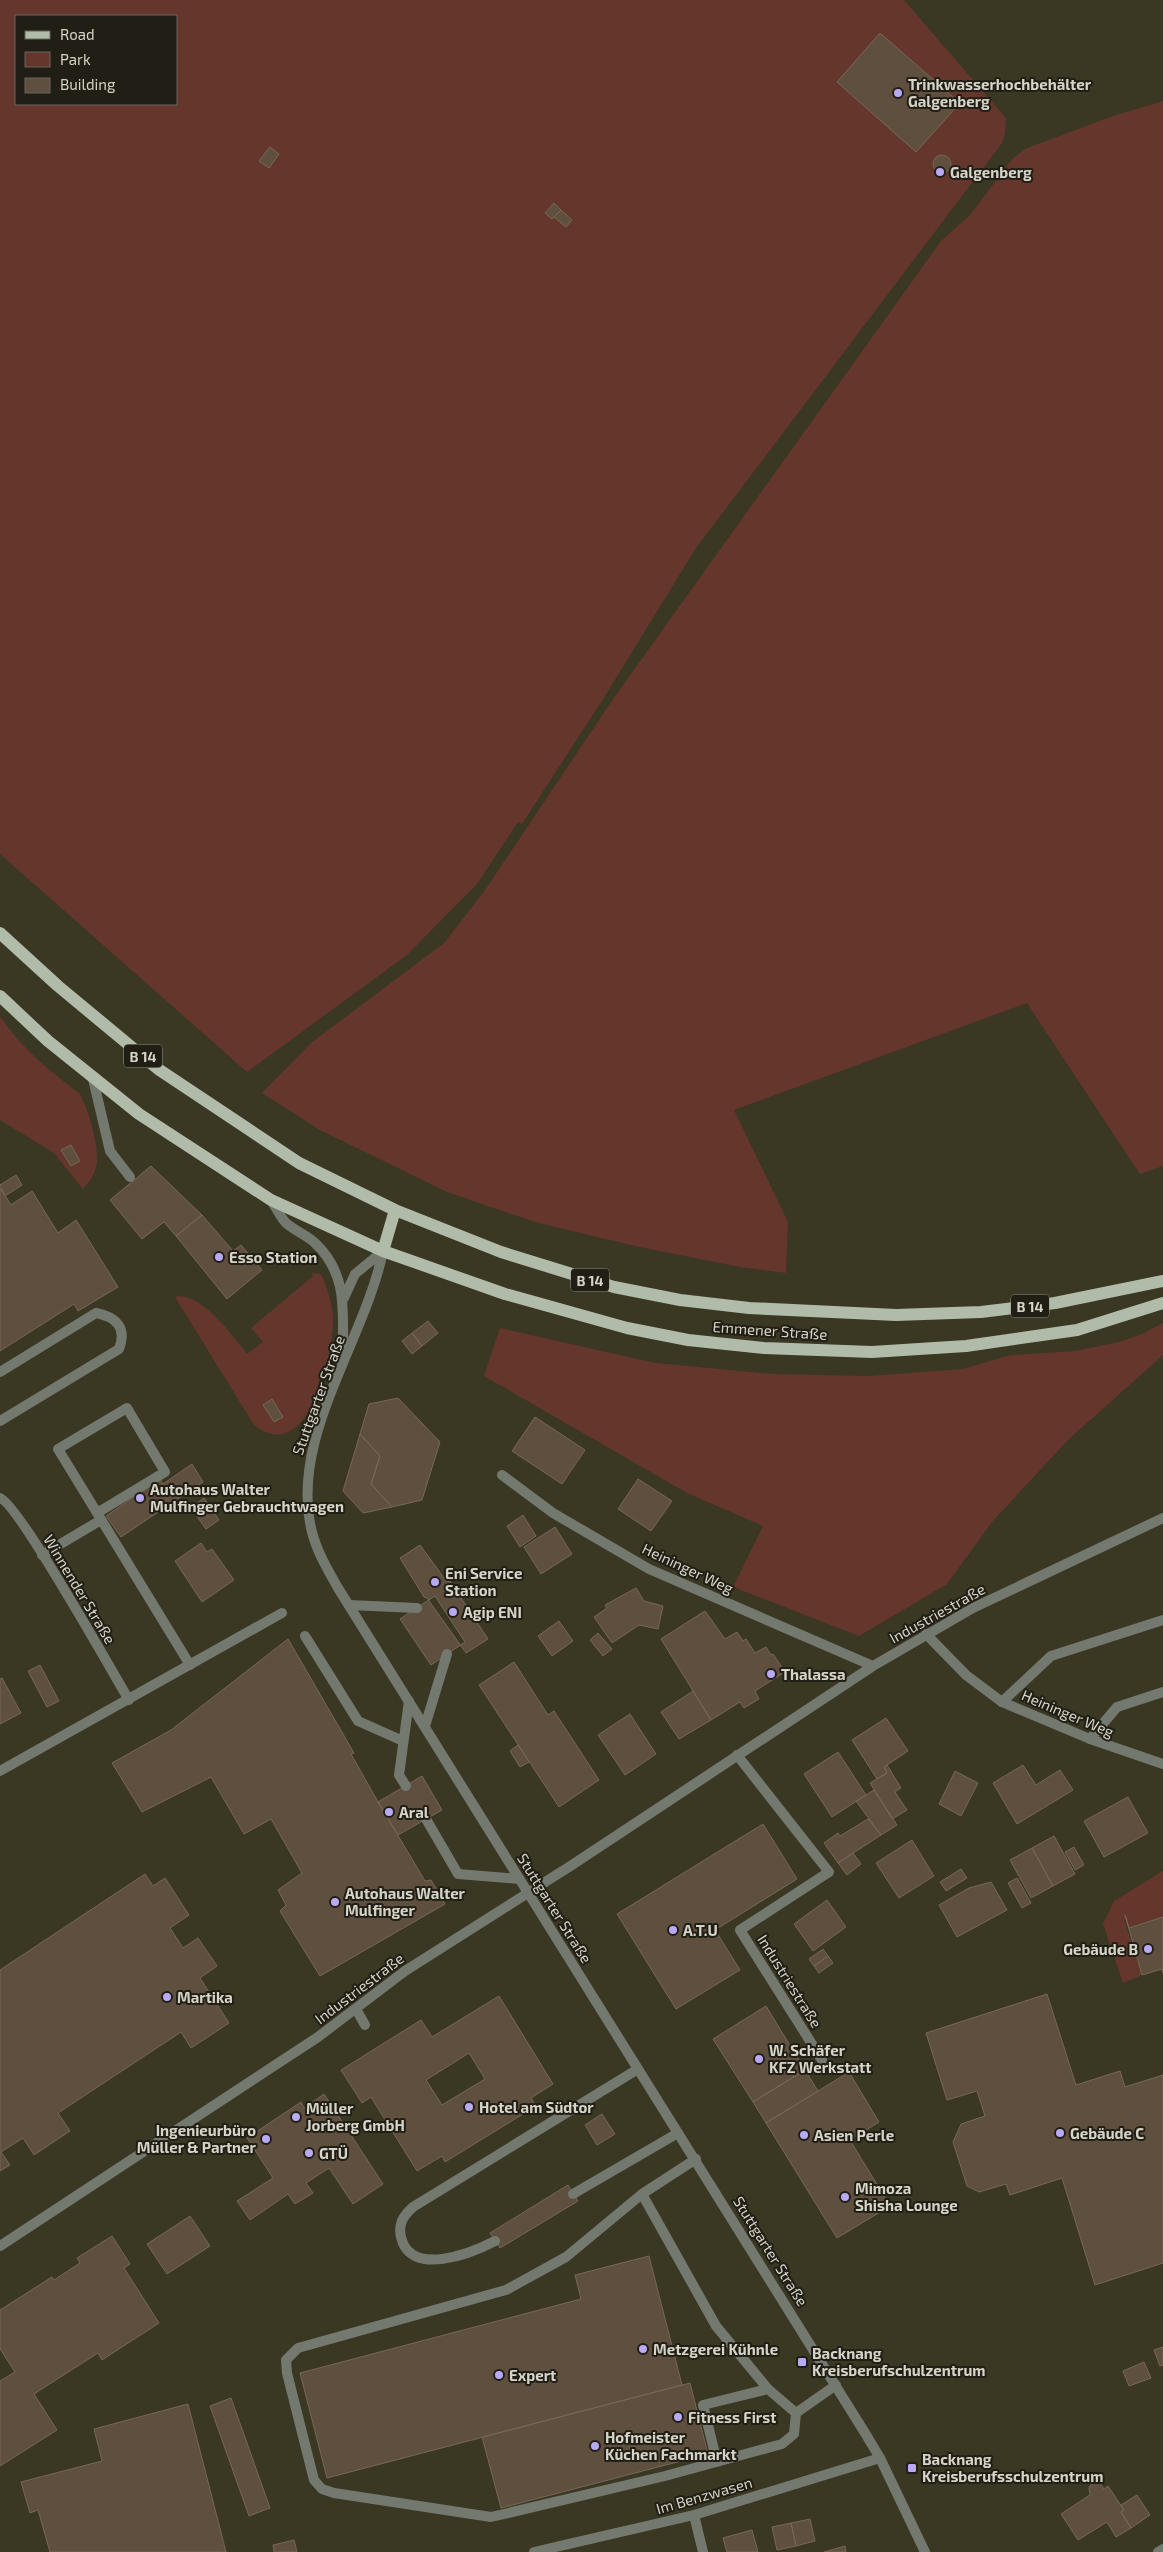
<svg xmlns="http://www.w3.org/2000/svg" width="1163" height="2552" font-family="'Exo 2',sans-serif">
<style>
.green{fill:#65362c;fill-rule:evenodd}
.building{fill:#5f4f3f;stroke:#786756;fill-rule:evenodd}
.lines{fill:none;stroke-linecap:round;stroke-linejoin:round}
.service{stroke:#747970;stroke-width:10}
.minor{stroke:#747970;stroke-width:10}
.tertiary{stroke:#747970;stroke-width:10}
.primary{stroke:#b0bba9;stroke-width:12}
.poi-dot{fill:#b9aaf7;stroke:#201e15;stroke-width:2}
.labels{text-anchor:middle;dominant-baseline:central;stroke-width:4;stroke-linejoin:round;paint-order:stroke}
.shield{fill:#201e15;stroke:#9f9d92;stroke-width:1}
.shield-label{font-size:14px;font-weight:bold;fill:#d6d4c8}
.poi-label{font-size:15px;font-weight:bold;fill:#d6d4c8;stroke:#201e15;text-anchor:start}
.street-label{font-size:15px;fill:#d6d4c8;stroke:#201e15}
</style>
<rect width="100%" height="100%" fill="#3a3723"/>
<path class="green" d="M0,0H904L1006,118L1005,134L1002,143L696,548L605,696L522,824L518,822L477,884L407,955L247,1072L0,854ZM16,16H176V104H16Z
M1163,101V1166L1140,1174L1027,1003L734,1110L788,1222L786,1273L740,1267L635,1246L535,1222L447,1192L320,1130L262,1093L311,1043L444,943L483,893L613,699L941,241L970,215L1013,158L1027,148L1110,117Z
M0,1016C21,1048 50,1071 80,1094C88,1109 99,1145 97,1162C96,1173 90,1181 83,1189L54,1153L0,1120Z
M312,1273L321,1274C328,1289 334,1308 333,1326C331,1360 307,1467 254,1425L175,1297C199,1290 234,1337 247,1354L263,1342L251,1328L313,1276Z
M1163,1323V1355L1068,1440L992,1522L947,1584L859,1636L733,1587L763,1526L687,1493L484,1376L500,1328L655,1363L773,1374L869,1376L963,1369L1010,1355L1075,1351L1119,1342L1142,1334Z
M1163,1871V1917L1129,1928L1123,1916L1142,1975L1123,1983L1103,1924L1114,1901Z"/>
<path class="building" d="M880,33L960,103L916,152L837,82Z
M270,147L279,154L269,168L259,161Z
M933 164a9 9 0 1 1 18 0a9 9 0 1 1-18 0Z
M554,203L561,210L552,219L545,213Z
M561,210L572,220L566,227L554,217Z
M71,1145L80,1161L71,1166L61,1150Z
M151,1166L202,1215L176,1236L164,1222L142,1239L110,1200Z
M16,1175L22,1185L5,1196L0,1185Z
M0,1188L11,1205L32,1191L58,1233L76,1220L118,1287L78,1311L74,1304L0,1351Z
M202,1215L233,1251L241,1245L262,1270L227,1299L176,1236Z
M428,1321L438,1333L422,1346L412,1333Z
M412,1333L422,1346L412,1354L402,1341Z
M398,1398L440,1442L422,1500L392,1507L371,1484L380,1456L360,1434L369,1404Z
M272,1399L283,1417L274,1422L263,1405Z
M535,1417L585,1450L562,1484L512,1451Z
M360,1434L380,1456L371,1484L392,1507L363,1513L343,1491Z
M192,1464L203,1482L121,1537L106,1516L160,1479L163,1484Z
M638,1479L672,1501L651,1531L618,1509Z
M204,1498L219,1520L206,1529L191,1508Z
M523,1515L536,1536L520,1547L507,1526Z
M555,1527L572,1554L541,1574L524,1547Z
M201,1543L207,1552L212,1549L234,1580L202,1602L175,1561Z
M420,1545L447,1582L450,1581L488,1639L466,1653L427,1598L424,1597L400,1558Z
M636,1588L644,1601L663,1606L658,1629L639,1625L612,1643L594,1617L607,1608L605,1605Z
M435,1596L465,1642L431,1665L400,1619Z
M705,1611L725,1639L737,1632L743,1641L746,1639L755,1653L766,1647L771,1655L773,1654L785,1672L755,1691L759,1699L744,1708L740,1702L711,1720L661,1639Z
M559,1621L573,1641L552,1656L538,1636Z
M598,1633L612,1649L603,1656L590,1640Z
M288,1639L354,1753L351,1754L378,1802L425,1881L431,1880L445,1904L320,1976L280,1911L286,1905L278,1890L302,1873L271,1819L244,1834L211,1777L142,1812L112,1763L171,1730Z
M514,1662L548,1715L554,1711L599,1780L559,1807L479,1685Z
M40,1665L59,1701L47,1707L28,1671Z
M2,1678L21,1713L0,1724V1679Z
M693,1691L711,1720L679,1739L661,1712Z
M630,1714L656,1754L625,1775L598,1735Z
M886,1718L908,1751L884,1767L887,1773L877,1779L852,1740Z
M518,1745L529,1762L520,1767L510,1751Z
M838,1752L866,1795L832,1817L804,1774Z
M887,1765L901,1788L895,1792L907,1810L892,1819L870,1783L887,1773L884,1767Z
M1023,1765L1036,1785L1060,1770L1073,1790L1017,1824L993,1783Z
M955,1771L978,1783L961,1816L939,1804Z
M422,1776L442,1810L398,1835L378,1802Z
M874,1790L897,1825L881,1835L856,1801Z
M1128,1797L1148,1833L1104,1857L1084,1821Z
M868,1819L881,1835L838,1863L824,1843L838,1833L840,1836Z
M763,1824L797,1879L715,1930L740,1970L676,2009L617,1914Z
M1054,1836L1075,1874L1053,1886L1032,1848Z
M912,1840L934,1876L899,1898L876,1863Z
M1074,1847L1084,1865L1075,1870L1065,1852Z
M1032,1848L1053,1886L1031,1898L1010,1860Z
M853,1853L861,1864L847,1875L838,1863Z
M961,1869L967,1878L946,1891L940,1882Z
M145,1874L153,1886L165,1878L189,1915L170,1928L183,1948L198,1938L217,1966L200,1978L229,2023L191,2048L181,2032L58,2113L70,2131L34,2155L23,2138L1,2152L10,2165L0,2171V1970Z
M1017,1878L1031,1903L1022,1908L1008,1883Z
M991,1882L1007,1910L957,1937L939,1905L969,1888Z
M827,1900L846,1927L813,1951L794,1924Z
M1125,1915L1129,1928L1163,1917V1973L1162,1969L1142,1975Z
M823,1949L828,1956L814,1966L809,1959Z
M828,1956L833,1963L819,1973L814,1966Z
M1047,1994L1076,2085L1120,2071L1125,2087L1163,2075V2263L1095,2285L1062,2178L1010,2195L1006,2184L979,2192L967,2186L953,2142L961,2124L985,2116L977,2091L947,2100L926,2033Z
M499,1996L553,2084L531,2098L536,2106L445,2162L442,2156L417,2171L371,2097L362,2103L341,2070L421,2020L432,2037ZM469,2053L485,2079L442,2105L426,2080Z
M766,2006L805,2070L753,2102L713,2039Z
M805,2070L818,2091L766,2123L753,2102Z
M849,2072L879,2122L850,2140L890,2206L837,2238L766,2123Z
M324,2094L383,2184L353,2204L329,2168L306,2183L313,2193L295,2204L288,2194L250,2220L237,2201L273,2178L247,2138L301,2102L304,2108Z
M602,2114L615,2134L597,2145L585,2125Z
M568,2185L578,2201L500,2248L490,2233Z
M190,2216L210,2246L167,2274L147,2244Z
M112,2236L130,2264L124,2268L159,2323L102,2360L98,2353L34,2394L57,2430L0,2466V2381L15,2372L0,2349V2310L52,2277L54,2280L80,2263L77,2258Z
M649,2256L682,2385L327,2478L300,2373L581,2299L575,2275Z
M1163,2347V2365L1160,2366L1154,2350Z
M1144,2362L1151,2378L1129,2386L1123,2371Z
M690,2383L708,2454L501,2508L482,2437Z
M231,2398L270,2508L249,2516L210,2406Z
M188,2404L226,2552H50L38,2510L30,2513L21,2482L102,2461L94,2429Z
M1099,2482L1104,2489L1108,2486L1124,2510L1121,2512L1131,2528L1116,2537L1107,2522L1078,2540L1061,2514L1090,2495L1089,2488L1092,2483Z
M1137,2495L1150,2515L1131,2528L1121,2512L1124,2510L1121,2505Z
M810,2519L815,2541L796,2546L791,2523Z
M791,2523L796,2546L777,2550L772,2527Z
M752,2530L758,2552H727L723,2538Z
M294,2540L297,2552H274L273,2545Z
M845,2546L846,2552H824Z"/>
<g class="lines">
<path class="service" d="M93,1079L110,1151L130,1177
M0,1372L96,1313C117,1317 127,1328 119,1349L0,1421
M97,1513L165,1472L127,1408L58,1449L190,1665
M42,1555L101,1520
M349,1605L417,1608
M305,1636L358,1721L403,1741
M1002,1702L1051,1656L1163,1620
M425,1726L447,1654
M1090,1739L1117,1707L1163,1692
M737,1755L829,1872L740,1930L822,2060
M406,1786L399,1775L409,1701
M426,1819L458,1874L519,1879
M356,2009L365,2025
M696,2159L642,2194L566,2257L506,2290L298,2348L286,2360L287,2373L314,2480L322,2489L334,2493L491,2517L665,2476L782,2444L794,2434L796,2413
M573,2194L678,2133
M642,2194L716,2326L768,2389L796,2413
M495,2241C472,2253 410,2278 401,2237C398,2224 403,2216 413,2207L638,2069
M796,2413L836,2385
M717,2462L703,2405L768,2389"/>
<path class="minor" d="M502,1475L553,1513L649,1569L873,1666
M0,1498C17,1502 113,1673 129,1700
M926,1634L966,1675L1002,1702L1090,1739L1163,1764
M0,1771L282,1613
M0,2246L318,2037L405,1971L572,1865L873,1666L973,1608L1163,1518
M694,2515L703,2552
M534,2552L694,2515L880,2458
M1158,2552L1163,2549"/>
<path class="tertiary" d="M271,1200C276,1207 280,1217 286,1223C295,1231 307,1235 315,1243C350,1276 342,1315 343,1358
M383,1251C365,1341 288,1439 312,1532C317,1552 328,1570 338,1588L865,2433L880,2458L925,2552
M344,1298L355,1274L383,1251"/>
<path class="primary" d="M0,933L58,986L158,1069L299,1163L395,1210L501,1252L614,1287L680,1300L749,1308L896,1315L981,1312L1055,1303L1163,1281
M0,996L48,1041L139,1114L271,1200L383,1251L505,1294L627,1328L688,1340L764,1348L872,1352L966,1346L1077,1330L1163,1303
M383,1251L395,1210"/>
</g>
<g class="poi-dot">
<circle cx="898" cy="93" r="5"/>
<circle cx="940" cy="172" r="5"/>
<circle cx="219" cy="1257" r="5"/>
<circle cx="140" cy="1498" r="5"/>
<circle cx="435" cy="1582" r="5"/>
<circle cx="453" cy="1612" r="5"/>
<circle cx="771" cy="1674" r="5"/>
<circle cx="389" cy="1812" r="5"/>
<circle cx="335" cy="1902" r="5"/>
<circle cx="673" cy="1930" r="5"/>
<circle cx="1148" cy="1949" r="5"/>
<circle cx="167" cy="1997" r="5"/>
<circle cx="759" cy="2059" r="5"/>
<circle cx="469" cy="2107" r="5"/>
<circle cx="296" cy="2117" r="5"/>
<circle cx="1060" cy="2133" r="5"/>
<circle cx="804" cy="2135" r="5"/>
<circle cx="266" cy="2139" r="5"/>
<circle cx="309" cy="2153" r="5"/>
<circle cx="845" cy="2197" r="5"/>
<circle cx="643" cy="2349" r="5"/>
<rect x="797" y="2357" width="10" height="10" rx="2.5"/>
<circle cx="499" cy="2375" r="5"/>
<circle cx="678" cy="2417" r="5"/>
<circle cx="595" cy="2446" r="5"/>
<rect x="907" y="2463" width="10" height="10" rx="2.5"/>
</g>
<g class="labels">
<g class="shield">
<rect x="124" y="1044.5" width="38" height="23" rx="4"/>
<rect x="571" y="1268.5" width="38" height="23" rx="4"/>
<rect x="1011" y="1294.5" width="38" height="23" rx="4"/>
</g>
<g class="shield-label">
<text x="143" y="1056">B 14</text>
<text x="590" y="1280">B 14</text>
<text x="1030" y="1306">B 14</text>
</g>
<g class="poi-label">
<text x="908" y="84">Trinkwasserhochbehälter<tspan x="908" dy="17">Galgenberg</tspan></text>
<text x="950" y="172">Galgenberg</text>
<text x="229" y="1257">Esso Station</text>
<text x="150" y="1489">Autohaus Walter<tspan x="150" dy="17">Mulfinger Gebrauchtwagen</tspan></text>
<text x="445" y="1573">Eni Service<tspan x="445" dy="17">Station</tspan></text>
<text x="463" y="1612">Agip ENI</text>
<text x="781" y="1674">Thalassa</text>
<text x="399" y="1812">Aral</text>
<text x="345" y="1893">Autohaus Walter<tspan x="345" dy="17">Mulfinger</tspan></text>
<text x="683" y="1930">A.T.U</text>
<text x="1138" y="1949" text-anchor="end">Gebäude B</text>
<text x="177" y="1997">Martika</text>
<text x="769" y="2050">W. Schäfer<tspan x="769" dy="17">KFZ Werkstatt</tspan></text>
<text x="479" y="2107">Hotel am Südtor</text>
<text x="306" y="2108">Müller<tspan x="306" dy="17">Jorberg GmbH</tspan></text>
<text x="256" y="2130" text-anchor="end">Ingenieurbüro<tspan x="256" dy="17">Müller &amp; Partner</tspan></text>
<text x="1070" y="2133">Gebäude C</text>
<text x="814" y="2135">Asien Perle</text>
<text x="319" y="2153">GTÜ</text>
<text x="855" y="2188">Mimoza<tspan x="855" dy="17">Shisha Lounge</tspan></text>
<text x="653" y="2349">Metzgerei Kühnle</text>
<text x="812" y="2353">Backnang<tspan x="812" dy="17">Kreisberufschulzentrum</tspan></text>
<text x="509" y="2375">Expert</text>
<text x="688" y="2417">Fitness First</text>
<text x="605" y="2437">Hofmeister<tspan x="605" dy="17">Küchen Fachmarkt</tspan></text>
<text x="922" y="2459">Backnang<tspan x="922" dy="17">Kreisberufsschulzentrum</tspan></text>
</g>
<g class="street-label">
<text transform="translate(770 1330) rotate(4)">Emmener Straße</text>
<text transform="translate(318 1395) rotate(-70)">Stuttgarter Straße</text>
<text transform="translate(688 1568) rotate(25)">Heininger Weg</text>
<text transform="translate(80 1589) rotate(59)">Winnender Straße</text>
<text transform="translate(937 1613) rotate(-29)">Industriestraße</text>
<text transform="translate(1068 1713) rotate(23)">Heininger Weg</text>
<text transform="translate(555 1908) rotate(58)">Stuttgarter Straße</text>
<text transform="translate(790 1981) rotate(58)">Industriestraße</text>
<text transform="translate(359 1988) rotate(-37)">Industriestraße</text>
<text transform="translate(771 2251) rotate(58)">Stuttgarter Straße</text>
<text transform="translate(704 2495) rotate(-16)">Im Benzwasen</text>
</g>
</g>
<rect x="15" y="15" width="162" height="90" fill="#201e15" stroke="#69675d"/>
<rect x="25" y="31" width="25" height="8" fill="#b0bba9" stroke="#69675d"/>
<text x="60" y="40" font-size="15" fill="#d6d4c8">Road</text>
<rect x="25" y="52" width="25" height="15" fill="#65362c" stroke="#69675d"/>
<text x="60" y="65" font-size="15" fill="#d6d4c8">Park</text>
<rect x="25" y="78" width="25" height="15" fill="#5f4f3f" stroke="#69675d"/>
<text x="60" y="90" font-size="15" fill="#d6d4c8">Building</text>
</svg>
